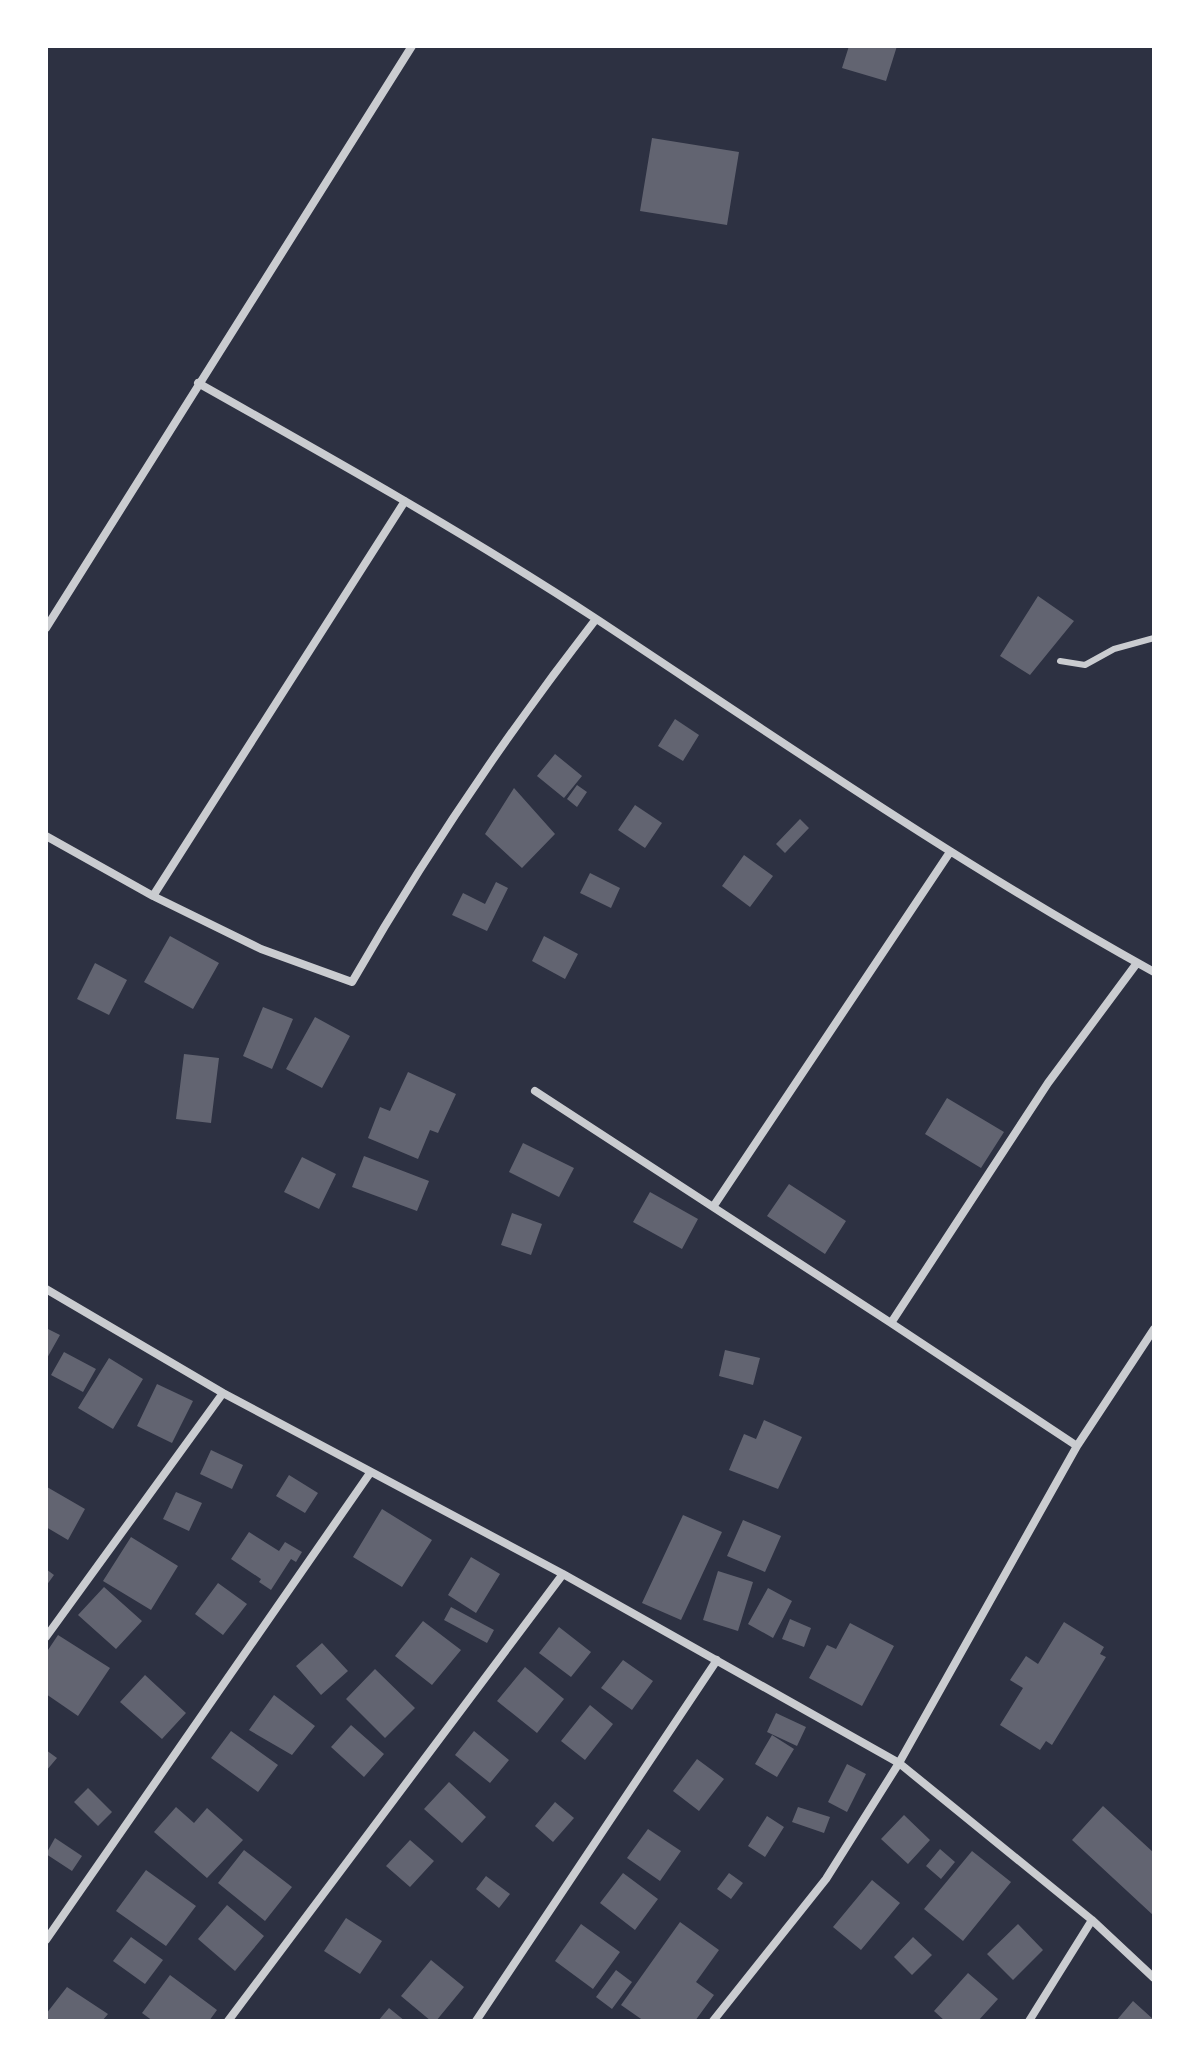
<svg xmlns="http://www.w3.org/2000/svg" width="1200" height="2067" font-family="'Space Grotesk',sans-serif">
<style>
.building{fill:#626471}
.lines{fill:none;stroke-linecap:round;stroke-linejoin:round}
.service{stroke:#caccd0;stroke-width:6}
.minor{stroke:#caccd0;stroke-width:8}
</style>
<rect width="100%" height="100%" fill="#2d3142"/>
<path class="building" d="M849,46H897L886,81L842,68Z
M652,138L739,152L727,225L640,211Z
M1038,596L1074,621L1030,675L1000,656Z
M675,719L699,735L683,761L658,746Z
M555,754L582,776L564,798L537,776Z
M577,785L587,792L577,807L567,799Z
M514,788L555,834L522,868L485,834Z
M635,805L662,823L645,848L618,830Z
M800,819L809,828L785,853L776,844Z
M744,855L773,876L750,907L722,886Z
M590,873L620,888L611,908L580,893Z
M496,882L508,888L487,931L452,915L463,893L485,904Z
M170,936L219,963L193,1009L144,982Z
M544,936L578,954L565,979L532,961Z
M95,963L127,980L109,1015L77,999Z
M263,1007L293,1019L272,1069L243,1056Z
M315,1017L350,1036L322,1088L286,1069Z
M184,1054L219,1058L211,1123L176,1119Z
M408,1072L456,1094L438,1133L430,1130L418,1159L368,1138L380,1107L390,1111Z
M947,1098L1004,1132L981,1168L925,1134Z
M523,1143L574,1168L559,1197L509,1172Z
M364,1156L429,1181L417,1211L352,1187Z
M302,1157L336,1174L319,1209L284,1192Z
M789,1184L846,1221L825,1254L767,1216Z
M650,1192L698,1219L682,1249L633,1222Z
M512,1213L542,1224L531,1255L501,1245Z
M46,1328L60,1335L46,1360Z
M725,1350L760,1358L753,1385L719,1376Z
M64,1352L96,1369L83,1392L51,1375Z
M109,1358L143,1379L113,1429L78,1408Z
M157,1384L193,1401L172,1443L137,1426Z
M764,1420L802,1437L778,1489L729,1470L744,1434L756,1439Z
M211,1450L243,1465L232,1489L200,1474Z
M289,1475L318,1493L305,1513L276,1496Z
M47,1487L85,1509L68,1540L46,1527Z
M176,1492L202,1503L189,1531L163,1519Z
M382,1509L432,1540L402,1587L353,1557Z
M683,1515L722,1532L681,1620L642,1603Z
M743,1520L781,1536L765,1572L727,1556Z
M249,1532L279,1551L285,1542L302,1552L296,1562L291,1559L271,1590L259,1582L261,1579L231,1559Z
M131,1537L178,1566L151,1610L103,1581Z
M471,1557L500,1574L476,1613L448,1595Z
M46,1569L54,1575L46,1586Z
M718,1571L753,1582L738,1631L703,1620Z
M218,1583L247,1604L223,1635L195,1614Z
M104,1587L142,1621L116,1649L78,1615Z
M768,1588L792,1601L773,1638L748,1624Z
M451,1607L494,1630L487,1643L444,1620Z
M790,1619L811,1628L804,1647L782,1639Z
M423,1621L461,1650L432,1685L395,1656Z
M1064,1622L1104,1647L1100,1654L1106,1657L1052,1745L1046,1741L1040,1750L1000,1725L1023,1688L1010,1680L1026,1656L1038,1664Z
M850,1623L894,1646L862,1706L809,1678L827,1645L836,1649Z
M559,1627L591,1652L571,1677L539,1653Z
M58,1635L110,1668L78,1716L46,1694V1653Z
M322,1643L348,1671L321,1695L296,1666Z
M623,1660L653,1681L632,1710L601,1688Z
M525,1667L564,1699L537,1733L497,1701Z
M375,1669L415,1708L385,1738L346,1699Z
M145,1675L186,1713L162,1739L120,1702Z
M274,1695L315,1726L292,1755L249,1730Z
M590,1705L613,1724L585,1760L561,1741Z
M776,1713L806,1727L797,1746L767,1732Z
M351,1725L384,1754L364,1777L331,1747Z
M231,1731L278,1765L258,1792L211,1758Z
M474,1731L509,1760L490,1783L455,1755Z
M772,1735L794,1749L777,1777L755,1764Z
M46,1750L57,1758L46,1771Z
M697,1759L724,1779L699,1811L673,1791Z
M847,1764L866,1774L847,1812L828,1802Z
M449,1782L486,1817L462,1843L424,1809Z
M88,1788L112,1812L98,1826L74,1802Z
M555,1802L574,1818L553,1842L535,1826Z
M1103,1806L1154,1853V1916L1072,1840Z
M176,1807L194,1823L207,1808L243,1840L207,1878L154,1832Z
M798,1807L830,1817L824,1833L792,1822Z
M904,1815L930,1840L908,1864L881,1839Z
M767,1816L784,1827L765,1857L748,1846Z
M648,1829L681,1851L660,1881L627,1858Z
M55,1838L82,1856L72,1871L46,1854Z
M410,1840L434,1861L410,1887L386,1866Z
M940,1849L955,1862L941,1879L926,1866Z
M244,1850L292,1887L265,1921L218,1883Z
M972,1851L1011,1882L963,1941L924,1909Z
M146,1870L196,1906L166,1946L116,1911Z
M623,1873L658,1899L635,1930L600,1903Z
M729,1873L743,1883L731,1899L717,1889Z
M486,1876L510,1894L499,1908L476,1889Z
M872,1880L900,1903L861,1950L833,1927Z
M227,1905L264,1936L235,1971L198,1939Z
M346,1918L382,1941L360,1974L324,1951Z
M680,1922L719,1950L696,1982L714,1995L695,2021H644L621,2005Z
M581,1924L620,1952L593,1989L555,1961Z
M1018,1924L1043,1950L1013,1980L987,1954Z
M131,1937L163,1960L145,1984L113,1961Z
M913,1937L932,1955L912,1975L894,1957Z
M431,1960L464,1987L436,2021H431L401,1996Z
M616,1970L632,1982L612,2009L596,1997Z
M968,1973L998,1999L978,2021H945L934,2011Z
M170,1975L217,2010L209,2021H153L142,2013Z
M67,1987L108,2014L102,2021H46V2014Z
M1133,2001L1154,2020V2021H1116Z
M389,2008L405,2021H378Z"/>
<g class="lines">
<path class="service" d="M1060,661L1085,665L1114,649L1154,638"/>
<path class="minor" d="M198,383C333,459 468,535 598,620C781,741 962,866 1154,972
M46,628L412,46
M46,836L153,896L405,501
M153,896L261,949L352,982C425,855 506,735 596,619
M535,1091L713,1207L950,852
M713,1207L891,1323L1048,1083L1137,963
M46,1289L223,1393L563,1574L899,1763L1092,1920L1154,1978
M891,1323L1077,1446
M46,1637L223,1393
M46,1940L370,1473
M228,2021L563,1574
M476,2021L717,1660
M713,2021L826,1879L899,1763L1077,1446L1154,1329
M1029,2021L1092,1920"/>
</g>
<rect width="1200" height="2067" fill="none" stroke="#ffffff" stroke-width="96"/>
</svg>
